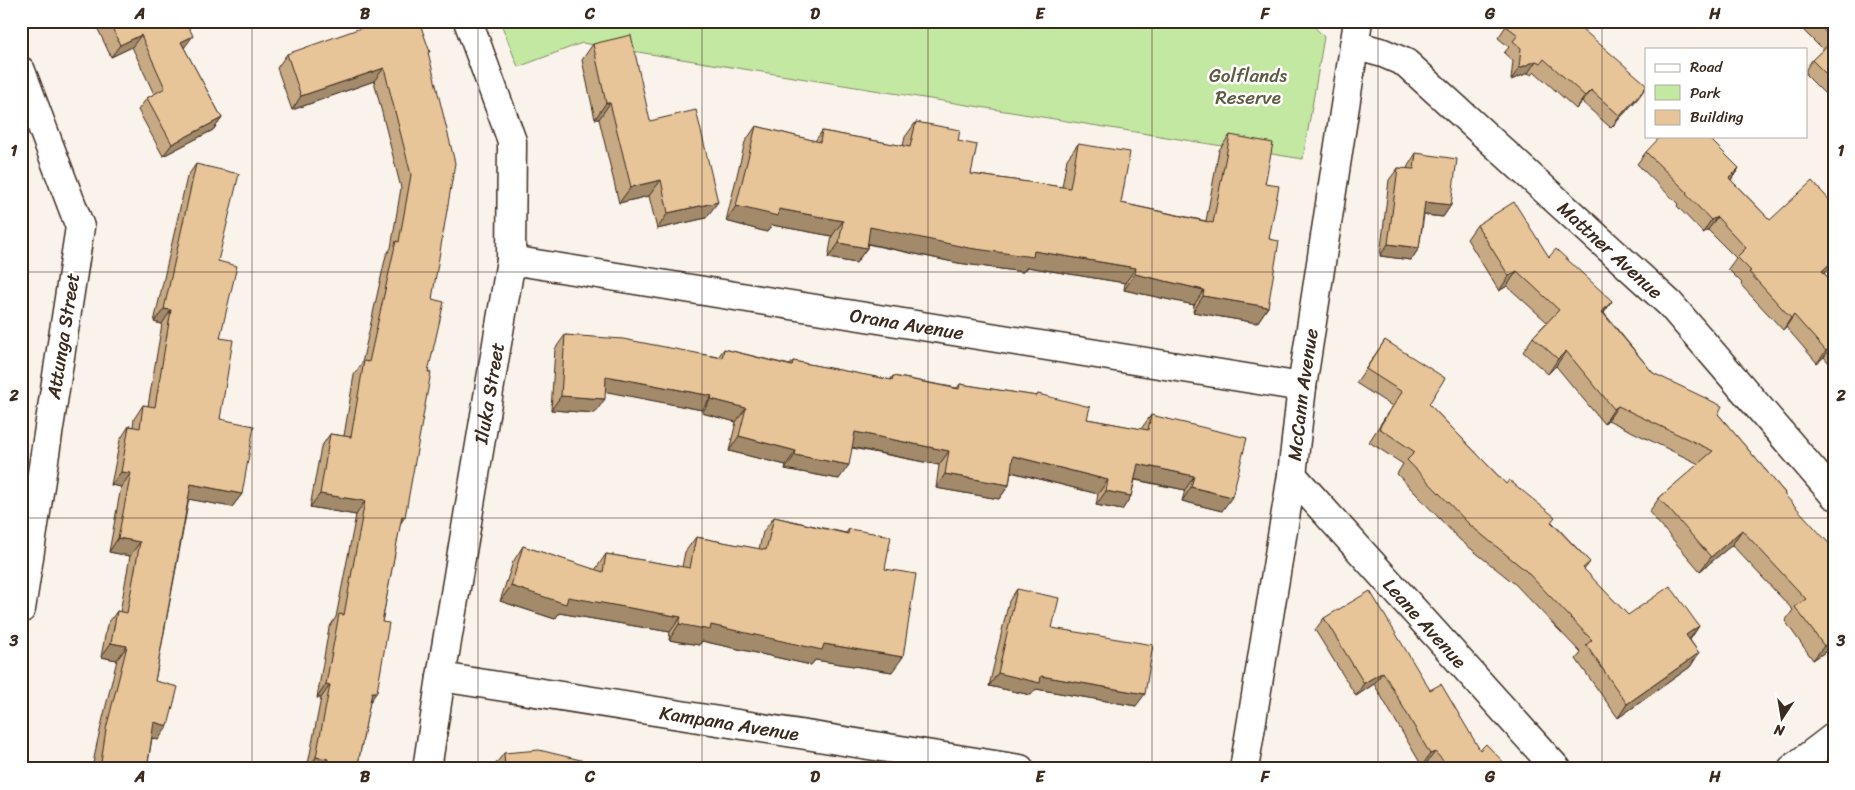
<svg xmlns="http://www.w3.org/2000/svg" width="1855" height="790" font-family="Sriracha,sans-serif">
<style>
.green{fill:#c3e8a1;stroke:#7f8960}
.lines{fill:none;stroke-linecap:round;stroke-linejoin:round}
.minor-casing{stroke:#3b2a1e;stroke-width:31}
.minor{stroke:#fff;stroke-width:28}
.wall{fill:#c7a984;stroke:#3b2a1e}
.shaded-wall{fill:#a28a6b;stroke:#3b2a1e}
.building{fill:#e7c599;stroke:#3b2a1e}
.grid{fill:none;stroke:#3b2a1e;stroke-width:1;stroke-opacity:0.55}
.labels{text-anchor:middle;dominant-baseline:central;stroke-width:5;stroke-linejoin:round;paint-order:stroke}
.park-label{font-size:19px;fill:#5d5a3f;stroke:#fff}
.street-label{font-size:19px;fill:#3b2a1e;stroke:#fff}
.neatline{fill:none;stroke:#3b2a1e;stroke-width:2}
.grid-label{font-size:16px;text-anchor:middle;font-weight:bold;fill:#3b2a1e}
</style>
<rect width="100%" height="100%" fill="#faf3eb"/>
<filter id="ink" filterUnits="userSpaceOnUse"><feTurbulence type="fractalNoise" baseFrequency=".02" numOctaves="2"/><feDisplacementMap in="SourceGraphic" scale="10" xChannelSelector="R" yChannelSelector="G"/><feConvolveMatrix kernelMatrix="1 2 1 2 8 2 1 2 1" color-interpolation-filters="sRGB"/></filter>
<g filter="url(#ink)">
<path class="green" d="M500,21H1309L1324,37L1303,159L582,43L518,67Z"/>
<g class="lines">
<g class="minor-casing">
<g id="minor">
<path id="s1" d="M1354,45L1383,53L1406,63L1670,304L1834,495"/>
<path d="M21,71L80,227L21,609"/>
<path id="s2" d="M511,260L1302,387"/>
<path id="s3" d="M1292,475L1557,769"/>
<path id="s4" d="M441,677L1020,769"/>
<path id="s5" d="M427,769L441,677L511,260L512,141L468,21"/>
<path id="s6" d="M1244,769L1292,475L1302,387L1358,21"/>
<path d="M1792,769L1834,737"/>
</g>
</g>
<use href="#minor" class="minor"/>
</g>
<path class="wall" d="M99,21H186L184,48L222,118L213,130L163,156L138,110L147,98L154,94L132,47L111,57L96,25Z
M1794,21H1834V103L1806,75V69L1812,60L1823,50Z
M1506,26L1639,97L1611,128L1582,102L1576,109L1535,72L1532,75L1528,73L1511,80L1513,61L1504,53L1509,47L1498,38Z
M593,44L650,121L706,218L657,229L649,196L619,203L599,119H595L582,60Z
M287,54H428L432,299L428,372L382,622L370,701L357,769H307L321,698H317L329,628L336,617L356,515L310,507L321,447L330,434L344,436L354,375L362,363L386,255L391,248L401,188L374,81L292,110L277,68Z
M916,122L958,141L971,174L1062,187L1067,159L1078,144L1121,203L1206,221L1219,150L1230,135L1265,184L1269,239L1268,307L1257,323L1193,312L1194,305L1124,290L1125,283L1027,267L1023,272L958,263L867,244V248L856,263L828,258L832,236L772,225L767,232L726,221L745,142L756,126L815,141L822,131L903,146L905,137Z
M1646,152L1739,168L1731,180L1770,220L1834,265L1824,273L1834,284V369L1824,357L1817,363L1786,327L1783,330L1741,285L1742,283L1728,269L1736,258L1708,230L1703,233L1677,206L1678,204L1637,164Z
M1416,153L1451,205L1443,217L1424,215L1419,248L1411,260L1380,256L1389,180L1398,168L1407,169L1408,166Z
M196,164L218,261L220,338V419L242,494L232,507L189,499L155,681L158,740L152,738L147,769H92L97,743L117,660L101,657L107,625L117,611L120,612L130,556L109,552L121,487L111,485L120,440L129,426L133,427L134,419L143,405L148,406L162,324L154,322L187,177Z
M1477,225L1549,257L1612,301L1604,313L1653,373L1718,414L1785,493L1784,495L1834,646L1813,660L1785,621L1793,610L1732,545L1700,571L1649,512L1659,498L1699,464L1608,420L1604,424L1556,366L1548,374L1523,352L1533,337L1547,322L1507,286L1499,291L1467,239Z
M565,335L718,357L724,349L790,365L793,361L890,380L893,376L957,388L960,384L1036,396L1038,394L1087,419L1141,429L1151,415L1222,511L1182,501L1185,490L1135,480L1131,496L1122,510L1096,505L1098,494L1011,472L1009,485L999,499L936,488L939,465L852,448L839,479L785,469L786,465L729,451L736,422L702,413V410L605,391L595,413L551,410L555,349Z
M1385,340L1429,404L1506,484L1552,522L1590,562L1584,570L1628,615L1699,626L1690,640L1699,653L1690,667L1618,718L1576,659L1581,653L1515,584L1460,540L1397,474L1403,464L1369,442L1392,406L1356,383Z
M774,517L846,533L849,529L885,569L892,672L815,660L811,665L702,641L699,645L669,640L670,632L559,613L555,619L500,601L513,562L523,546L595,570L606,554L682,567L685,552L696,537L759,549L763,532Z
M1017,589L1052,628L1136,706L1036,689L1031,695L989,686L1009,601Z
M1324,618L1430,690L1480,750L1510,769H1431L1426,764L1422,766L1374,684L1356,696L1315,630Z
M504,753L618,769H494V766Z"/>
<path class="shaded-wall" d="M1456,21H1471L1469,23Z
M141,35L132,47L111,57L120,45Z
M193,36L184,48L181,42Z
M1536,61L1528,73L1511,80L1519,68Z
M384,68L374,81L292,110L301,96Z
M1646,87L1639,97L1611,128L1620,116Z
M1591,90L1582,102L1576,109L1585,96Z
M606,103H610L599,119H595Z
M222,118L213,130L163,156L172,144Z
M1739,168L1730,181L1729,178Z
M661,180L649,196L619,203L631,187Z
M718,202L706,218L657,229L668,213Z
M1425,202L1451,205L1443,217L1417,214Z
M736,206L779,209L843,221L832,236L772,225L767,232L726,221Z
M1717,217L1708,230L1703,233L1711,220Z
M870,227L1034,251L1136,268L1125,283L1027,267L1023,272L958,263L860,242Z
M839,243L867,248L856,263L828,258Z
M1388,244L1419,248L1411,260L1380,256Z
M1834,260V265L1814,283L1822,271Z
M1517,271L1507,286L1499,291L1509,276Z
M1135,274L1204,290L1194,305L1124,290Z
M1203,296L1268,307L1257,323L1193,312Z
M1612,301L1602,315V312Z
M164,309L171,310L162,324L154,322Z
M1794,315L1786,327L1783,330L1791,318Z
M1833,345L1824,357L1817,363L1826,351Z
M1566,351L1556,366L1548,374L1558,359Z
M606,376L712,396L702,410L597,390Z
M561,396L605,399L595,413L551,410Z
M711,399L746,408L736,422L702,413Z
M1618,406L1608,420L1604,424L1614,409Z
M855,432L949,451L939,465L846,446Z
M739,436L796,451L786,465L729,451Z
M795,455L849,465L839,479L785,469Z
M1013,456L1108,480L1098,494L1004,470Z
M1138,464L1194,476L1185,490L1128,478Z
M121,472L131,473L121,487L111,485Z
M945,474L1009,485L999,499L936,488Z
M191,484L242,494L232,507L182,498Z
M1191,487L1232,497L1222,511L1182,501Z
M1106,491L1131,496L1122,510L1096,505Z
M320,494L365,501L356,515L310,507Z
M402,516L405,517L396,530Z
M1742,530L1732,545L1700,571L1711,557Z
M118,538L140,542L130,556L109,552Z
M511,586L681,617L670,632L559,613L555,619L500,601Z
M679,624L711,625L824,644L903,657L892,672L815,660L811,665L702,641L699,645L669,640Z
M1699,626L1689,640L1686,635Z
M1834,638V646L1813,660L1824,646Z
M111,643L127,646L117,660L101,657Z
M1699,653L1690,667L1618,718L1627,704Z
M1383,672L1374,684L1356,696L1364,683Z
M998,673L1041,676L1145,694L1136,706L1036,689L1031,695L989,686Z
M326,684L330,685L321,698H317Z
M372,692H377L367,706Z
M154,722L168,726L158,740L145,736Z
M1435,752L1426,764L1422,766L1430,754Z
M316,757L328,759L322,769H308Z"/>
<path class="building" d="M109,21H186L193,36L181,42L222,118L172,144L147,98L165,88L141,35L120,45Z
M381,21H419L430,52H428L455,163L432,299L444,302L428,372H431L405,517L402,516L382,622L389,623L377,692H372L357,769H326L328,759L316,757L330,685L326,684L339,614L344,615L365,501L320,494L330,434L351,437L364,361L369,362L396,241L399,242L411,175L384,68L301,96L287,54Z
M1510,21H1573L1646,84V87L1620,116L1591,90L1585,96L1544,59L1541,63L1536,61L1519,68L1521,48L1513,41L1518,35L1506,26Z
M1815,21H1834V82L1812,60L1833,40Z
M631,35L650,121L696,110L718,202L668,213L661,180L631,187L610,103H606L593,44Z
M916,122L960,130L958,141L977,145L971,174L1070,188L1078,144L1130,152L1121,203L1213,223L1230,135L1273,143L1265,184L1279,186L1269,239L1279,241L1268,307L1203,296L1204,290L1135,274L1136,268L1034,251L1033,257L969,248L870,227L867,248L839,243L843,221L779,209L778,216L736,206L756,126L820,142L822,131L910,147Z
M1661,136H1707L1739,168L1729,178L1770,220L1812,181L1834,205V260L1822,271L1834,284V346L1833,345L1826,351L1794,315L1791,318L1749,272L1751,271L1737,257L1746,248L1717,217L1711,220L1686,194L1687,192L1646,152Z
M1416,153L1457,159L1451,205L1425,202L1419,248L1388,244L1398,168L1414,169Z
M196,164L239,174L218,261L237,266L220,338L233,340L220,419L254,426L242,494L191,484L155,681L178,687L168,726L154,722L147,769H100L106,729L127,646L111,643L117,611L127,613L140,542L118,538L131,473L121,472L129,426L140,428L143,405L155,407L171,310L164,309Z
M1514,202L1549,257L1556,249L1612,301L1602,312L1653,373L1722,406L1718,414L1785,493L1784,494L1834,549V638L1824,646L1795,607L1806,599L1742,530L1711,557L1659,498L1713,451L1618,406L1614,409L1566,351L1558,359L1533,337L1559,310L1517,271L1509,276L1477,225Z
M565,335L623,339L722,358L724,349L792,366L793,361L892,380L893,376L959,389L960,384L1037,396L1038,394L1090,407L1087,419L1148,430L1151,415L1247,438L1232,497L1191,487L1194,476L1138,464L1131,496L1106,491L1108,480L1013,456L1009,485L945,474L949,451L855,432L849,465L795,455L796,451L739,436L746,408L711,399L712,396L606,376L605,399L561,396Z
M1385,340L1445,378L1429,404L1506,484L1509,480L1555,517L1551,522L1590,562L1583,568L1628,615L1670,586L1699,626L1686,635L1699,653L1627,704L1586,645L1592,640L1525,570L1470,525L1407,460L1415,452L1379,428L1402,392L1366,369Z
M774,517L848,534L849,529L891,536L885,569L916,574L903,657L824,644L822,650L711,625L710,630L679,624L681,617L568,597L566,604L511,586L523,546L603,572L606,554L690,568L696,537L766,550Z
M1017,589L1059,598L1052,628L1153,645L1145,694L1041,676L1040,683L998,673Z
M1370,591L1430,690L1441,684L1480,750L1486,744L1510,769H1451L1435,752L1430,754L1383,672L1364,683L1324,618Z
M539,750L618,769H505L504,753Z
M656,766L673,769H655Z"/>
</g>
<path class="grid" d="M252,21V769M478,21V769M702,21V769M928,21V769M1152,21V769M1378,21V769M1602,21V769M21,272H1834M21,518H1834"/>
<g class="labels">
<g class="park-label">
<text x="1248" y="75">Golflands<tspan x="1248" dy="22">Reserve</tspan></text>
</g>
<g class="street-label">
<text stroke="none"><textPath href="#s1" startOffset="332">Mattner Avenue</textPath></text>
<text stroke="none"><textPath href="#s2" startOffset="401">Orana Avenue</textPath></text>
<text transform="translate(63 336) rotate(-81)">Attunga Street</text>
<text stroke="none"><textPath href="#s5" startOffset="381">Iluka Street</textPath></text>
<text stroke="none"><textPath href="#s6" startOffset="379">McCann Avenue</textPath></text>
<text stroke="none"><textPath href="#s3" startOffset="199">Leane Avenue</textPath></text>
<text stroke="none"><textPath href="#s4" startOffset="292">Kampana Avenue</textPath></text>
</g>
</g>
<rect width="1855" height="790" fill="none" stroke="#fff" stroke-width="55"/>
<rect x="1645" y="48" width="162" height="90" fill="#ffffff" stroke="#b1aaa5"/>
<rect x="1655" y="64" width="25" height="8" fill="#ffffff" stroke="#b1aaa5"/>
<text x="1690" y="72" font-size="15" fill="#3b2a1e">Road</text>
<rect x="1655" y="85" width="25" height="15" fill="#c3e8a1" stroke="#b1aaa5"/>
<text x="1690" y="98" font-size="15" fill="#3b2a1e">Park</text>
<rect x="1655" y="110" width="25" height="15" fill="#e7c599" stroke="#b1aaa5"/>
<text x="1690" y="122" font-size="15" fill="#3b2a1e">Building</text>
<g transform="translate(1782 718) rotate(192)" stroke="#ffffff" stroke-width="4" paint-order="stroke">
<path d="M0-4L9 19L0 12L-9 19Z" fill="#3b2a1e"/>
<text y="-8" font-size="14" font-weight="bold" text-anchor="middle" fill="#3b2a1e">N</text>
</g>
<rect x="28" y="28" width="1800" height="734" class="neatline"/>
<g class="grid-label">
<text x="140" y="19">A</text>
<text x="365" y="19">B</text>
<text x="590" y="19">C</text>
<text x="815" y="19">D</text>
<text x="1040" y="19">E</text>
<text x="1265" y="19">F</text>
<text x="1490" y="19">G</text>
<text x="1715" y="19">H</text>
<text x="14" y="156">1</text>
<text x="1841" y="156">1</text>
<text x="14" y="401">2</text>
<text x="1841" y="401">2</text>
<text x="14" y="646">3</text>
<text x="1841" y="646">3</text>
<text x="140" y="782">A</text>
<text x="365" y="782">B</text>
<text x="590" y="782">C</text>
<text x="815" y="782">D</text>
<text x="1040" y="782">E</text>
<text x="1265" y="782">F</text>
<text x="1490" y="782">G</text>
<text x="1715" y="782">H</text>
</g>
</svg>
